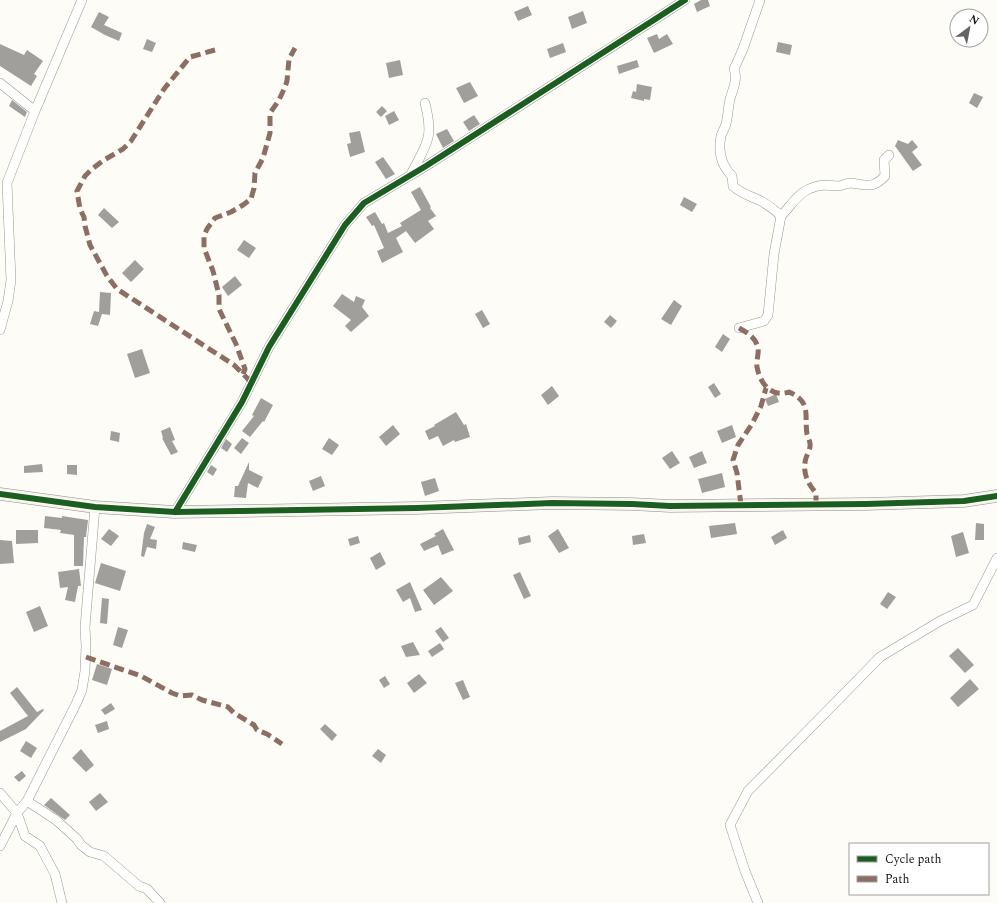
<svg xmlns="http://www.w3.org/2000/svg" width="997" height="903" font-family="Spectral,serif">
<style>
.building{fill:#a19f9c}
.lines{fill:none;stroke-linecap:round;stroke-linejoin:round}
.street-casing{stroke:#979795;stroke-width:10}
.secondary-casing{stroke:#8e8d8b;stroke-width:13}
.street{stroke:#fffffe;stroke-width:9}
.secondary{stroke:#f6f4eb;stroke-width:12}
.quiet{stroke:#8d6e63;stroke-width:5;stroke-dasharray:10 5;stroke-linecap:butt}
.cycleway-casing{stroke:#fff;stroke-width:8}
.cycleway{stroke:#1b5e20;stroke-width:6}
</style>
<rect width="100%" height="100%" fill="#fdfcf7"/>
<path class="building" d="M701,0H708L710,6L697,12L694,4Z
M528,6L532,15L518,21L514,12Z
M583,11L587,23L572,29L568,17Z
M99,12L109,17L104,25L122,33L119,41L105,35L91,27Z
M657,34L659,39L667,34L673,44L654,53L647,38Z
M147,39L156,43L152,52L143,49Z
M778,42L792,45L790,55L776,52Z
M563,43L566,52L550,58L547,49Z
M0,44L24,55L27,50L43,61L34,74L37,76L31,86L0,66Z
M400,60L403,75L389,78L386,63Z
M637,60L639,67L619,74L617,66Z
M470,82L478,96L464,103L456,88Z
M637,84L652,87L650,100L644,99V101L631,98L633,91L636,92Z
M974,93L983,97L977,108L969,103Z
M12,100L27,112L25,117L9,106Z
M382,106L387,111L381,117L376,112Z
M394,111L399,120L389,125L385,116Z
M474,115L480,124L469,131L463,122Z
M447,129L454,141L443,148L436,134Z
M360,131L365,152L350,157L347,144L351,143L349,133Z
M898,140L908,144L912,140L918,147L912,152L922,165L913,171L895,146Z
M383,157L395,174L386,179L375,162Z
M420,187L431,207L430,208L436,216L428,221L434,229L415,243L406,231L396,238L403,252L382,263L377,251L384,248L374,225L372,226L366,217L375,212L382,224L384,223L388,233L402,226L400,223L421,210L411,192Z
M684,197L697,204L692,212L680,205Z
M104,208L119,222L112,228L98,215Z
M244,240L256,248L249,258L237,250Z
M135,260L144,269L131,282L122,273Z
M235,276L242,285L228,296L222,287Z
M100,292L111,293L110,315L102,314L98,326L90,324L94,311L99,312Z
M342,294L354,302L356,296L365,300L362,307L369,316L351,332L345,326L351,320L333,306Z
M674,300L682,306L671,325L661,319Z
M482,310L490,324L483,328L475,314Z
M610,315L617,321L611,328L604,322Z
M723,334L730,339L722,352L715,347Z
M142,349L150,373L135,378L127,354Z
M714,383L721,394L715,398L708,387Z
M552,386L559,396L548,405L541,395Z
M776,394L779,402L768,406L765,399Z
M261,398L273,405L264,422L263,421L250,437L242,431L254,416L252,415Z
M456,412L464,425L466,424L470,437L455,442L454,440L443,446L438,436L429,440L425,431L435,426L434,425Z
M393,425L400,434L386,446L379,437Z
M732,425L736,437L722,443L717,431Z
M170,427L175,440L172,441L178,452L171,455L162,438H163L161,431Z
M111,431L120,433L119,442L110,440Z
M242,438L249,443L241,454L234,448Z
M329,438L339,445L332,455L322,449Z
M226,439L232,444L227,452L221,448Z
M672,451L680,463L670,469L662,458Z
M702,451L707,463L694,468L689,457Z
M249,462V470L263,477L258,488L248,483L246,498L234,497L235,486H238Z
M42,464L43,472L24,473V466Z
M67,465H77V475L67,474Z
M211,465L217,469L213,476L207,472Z
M722,473L725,487L702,493L698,479Z
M321,476L325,486L313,491L309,481Z
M435,478L439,491L425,496L421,482Z
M45,516L62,518V516L88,520L86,537H84L83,566H74V535L60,533L61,530L44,528Z
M735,523L737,534L711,538L709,526Z
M976,523L984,524V540H975Z
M147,524L155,527L150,539L157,540L156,549L147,547L144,557L141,556L144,533Z
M109,529L119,536L111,546L101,539Z
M443,529L454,550L442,555L438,545L424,551L420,544L436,536L434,534Z
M558,529L569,548L559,553L548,536Z
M16,530H38V543L16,544Z
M783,530L787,538L775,545L771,537Z
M963,532L969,553L956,557L951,536Z
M644,534L646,543L633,545L632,536Z
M530,535L531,542L519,545L518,538Z
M358,536L360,543L350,546L348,539Z
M0,540L12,541L14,563L0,564Z
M183,542L197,545L195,552L182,549Z
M380,552L386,564L376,570L370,558Z
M101,563L126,571L120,591L95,583Z
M79,569L81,586H78L75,602L65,600L68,587L60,588L58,572Z
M520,572L531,596L524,599L513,575Z
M441,577L453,591L434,605L423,590Z
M410,582L422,610L415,612L410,598L403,602L396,590Z
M888,592L896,597L887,609L880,604Z
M102,598L109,599L107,624L100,623Z
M40,606L48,626L34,632L26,612Z
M118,627L128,630L122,648L113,645Z
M441,627L449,638L443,642L435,631Z
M413,642L420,655L406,657L401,646Z
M440,643L444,649L432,657L428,651Z
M958,648L974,665L965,673L949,656Z
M97,664L112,669L107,685L92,680Z
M419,674L427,683L414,693L407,683Z
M385,676L390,684L384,688L379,680Z
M970,679L979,689L958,707L950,698Z
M463,680L470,697L463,700L455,683Z
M17,687L37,712L43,709L44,710L26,729L0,742V731L28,716L10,693Z
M111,703L115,709L105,715L101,710Z
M107,721L109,729L98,733L95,725Z
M325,724L337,735L332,741L320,729Z
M26,741L37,748L31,758L20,751Z
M81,749L94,765L86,772L72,758Z
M378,749L386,755L381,763L372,756Z
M22,771L26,776L19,782L14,777Z
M100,793L108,802L96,811L89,802Z
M51,798L70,815L65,820L44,805Z"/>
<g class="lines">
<g class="street-casing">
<path id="street" d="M760,0L743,49L734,69C738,79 733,89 730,99C728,108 728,116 726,124C725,128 722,132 721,136C718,151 721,165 732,176L733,186C741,194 751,196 761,201C768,205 775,210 781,216C790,207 797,194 809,189C822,183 827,186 839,186C843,185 847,183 851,183C867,185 873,189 885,176L884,160L889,155
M0,83L35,111
M411,174C427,143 434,139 425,103
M739,328L764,321L768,315L774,254L781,216
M0,330L8,301L11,280L7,183L35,111L82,0
M175,512L242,402L269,347L345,225L364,203L426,166L685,0
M0,793L17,813L25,836L40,846L55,874L62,903
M27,801L56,820L77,839L81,845L90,852L104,856L139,886L147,889L160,903
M0,846L17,813L27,801L76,704L82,690L85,671L86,646L85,627L95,507
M758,903L745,871L730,825L748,791L834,704L880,657L940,621L973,605L997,558"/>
</g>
<g class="secondary-casing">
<path id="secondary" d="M0,494L95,507L175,512L417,508L552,503L632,504L670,506L866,504L964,501L997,496"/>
</g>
<use href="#street" class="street"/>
<use href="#secondary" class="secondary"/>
<path class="quiet" d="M215,50L190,57L164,89L131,141L123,149L104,160L92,169L85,176L77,191L80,209L84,217L85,226L90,245L107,276L117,289L234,365L251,382
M739,328C748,333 756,338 758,348C759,354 756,361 757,367C760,384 772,398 789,392C812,402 804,415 807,434C808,438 811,443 810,446C810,450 807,455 806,458C802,471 807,483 816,493V501
M243,374L245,369L236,344L219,309V295L213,271L204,248V236L207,229L215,218L231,212L243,205L251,199L254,188L255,173L263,158L270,133V113L279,100L285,87L287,81L289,59L295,48
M741,505L737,473L733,460L738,445L752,424L761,406L766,388
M86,657L141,676L172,693L180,696L192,695L202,700L228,707L234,713L254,725L257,730L267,734L282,744"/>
<g class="cycleway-casing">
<path id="cycleway" d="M0,494L95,507L175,512L417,508L552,503L632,504L670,506L866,504L964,501L997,496
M175,512L242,402L269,347L345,225L364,203L426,166L685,0"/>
</g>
<use href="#cycleway" class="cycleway"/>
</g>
<rect x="849" y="843" width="140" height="52" fill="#ffffff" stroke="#a0a0a0"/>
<rect x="857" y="856" width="20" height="6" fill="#1b5e20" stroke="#a0a0a0"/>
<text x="885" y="863" font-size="12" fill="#111111">Cycle path</text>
<rect x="857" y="876" width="20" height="6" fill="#8d6e63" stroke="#a0a0a0"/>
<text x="885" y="883" font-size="12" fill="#111111">Path</text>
<g transform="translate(969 28) rotate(32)"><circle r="19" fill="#ffffff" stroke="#a0a0a0"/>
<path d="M0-3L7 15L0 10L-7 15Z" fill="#646362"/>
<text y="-6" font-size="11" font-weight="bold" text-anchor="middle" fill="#111111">N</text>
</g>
</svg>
